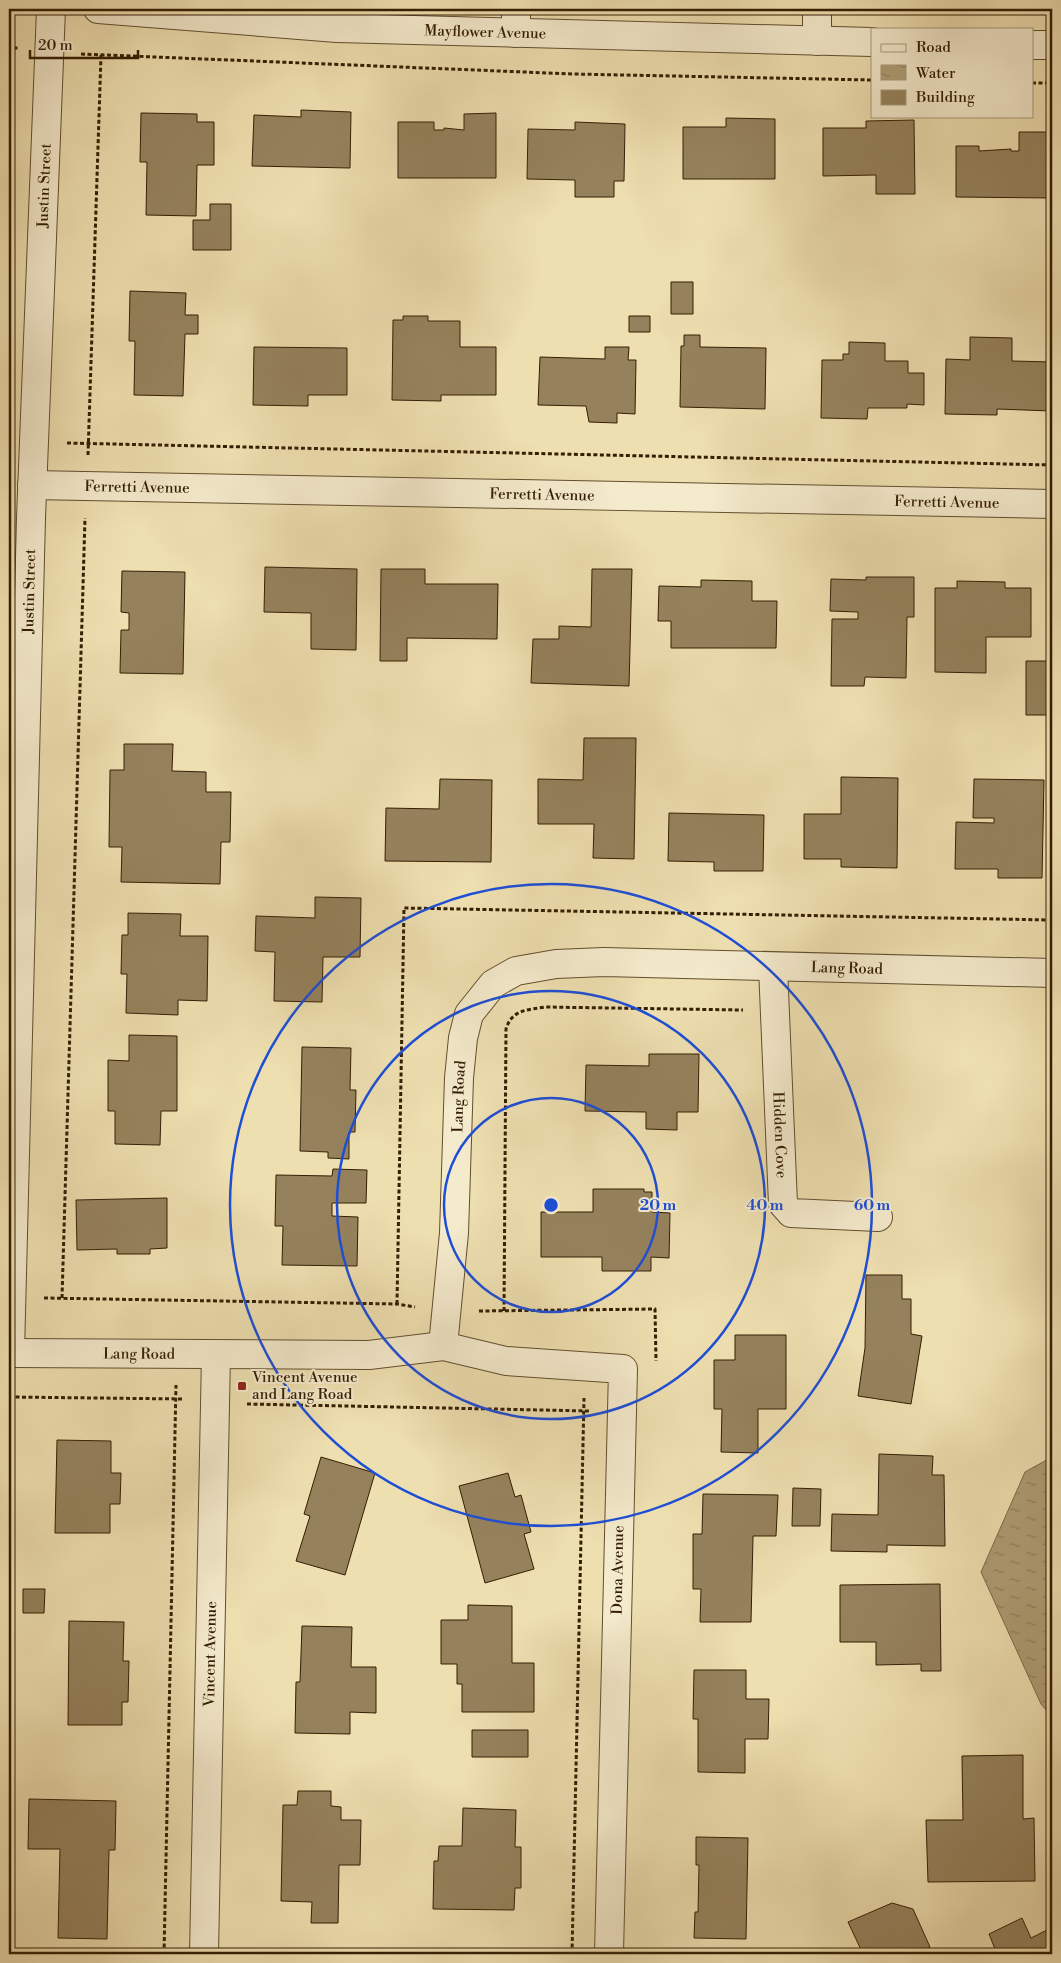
<svg xmlns="http://www.w3.org/2000/svg" width="1061" height="1963" font-family="'Libre Bodoni',serif">
<style>
.water{fill:url(#water-ripples);stroke:#7e6a47}
.building{fill:#95825d;stroke:#341e03}
.lines{fill:none;stroke-linecap:round;stroke-linejoin:round}
.minor-casing{stroke:#624e2e;stroke-width:30}
.path{stroke:#341e03;stroke-width:3;stroke-dasharray:4 2.5;stroke-linecap:butt}
.minor{stroke:#f4eacc;stroke-width:28}
.ring{fill:none;stroke:#1d4ed8;stroke-width:2.5}
.poi-dot{fill:#8f2418;stroke:#f4eacc;stroke-width:2}
.labels{text-anchor:middle;dominant-baseline:central;stroke-width:4;stroke-linejoin:round;paint-order:stroke}
.street-label{font-size:15px;fill:#341e03;stroke:#f4eacc}
.poi-label{font-size:15px;fill:#341e03;stroke:#f4eacc;text-anchor:start}
.centre{fill:#1d4ed8;stroke:#f4eacc;stroke-width:2.5}
.ring-label{font-size:15px;text-anchor:middle;font-weight:bold;fill:#1d4ed8;stroke:#f4eacc;stroke-width:4;stroke-linejoin:round;paint-order:stroke}
</style>
<defs>
<pattern id="water-ripples" width="26" height="14" patternUnits="userSpaceOnUse" patternTransform="scale(1.25)"><rect width="26" height="14" fill="#af9d75"/><path d="M2 4q2-2 4 0t4 0M15 11q2-2 4 0t4 0" fill="none" stroke="#8f7f5e"/></pattern>
</defs>
<rect width="100%" height="100%" fill="#eedfb0"/>
<filter id="stains"><feTurbulence type="fractalNoise" baseFrequency=".004" numOctaves="4"/><feColorMatrix values="0 0 0 0 .2 0 0 0 0 .09 0 0 0 0 .02 0 0 0 .5 -.17"/></filter>
<radialGradient id="worn" r=".72"><stop offset=".6" stop-color="#630" stop-opacity="0"/><stop offset="1" stop-color="#630" stop-opacity=".3"/></radialGradient>
<path class="water" d="M1052,1457V1717L1041,1704L981,1572L1025,1472Z"/>
<path class="building" d="M301,110L351,112L350,168L252,166L254,115L301,117Z
M141,113L197,114V122H214V165H197L196,216L146,215L147,162H140Z
M496,113V178H398V122H434V130H444V128L464,130V114Z
M726,118L775,119V179H683V127H726Z
M914,120L915,194H876V175L823,176V128H866V121Z
M575,122L625,124L624,181H614V197H575V180L527,179L528,129L575,130Z
M1019,132H1052V198L956,197V146H979V151L1011,149V151H1019Z
M210,204H231V250H193V220H210Z
M671,282H693V314H671Z
M130,291L186,293L185,315H198V334H185L183,396L134,395L135,341H129Z
M403,316H428V321H460V347H496V395H441V401L392,400L393,320H403Z
M629,316H650V332H629Z
M684,335H700V347L766,348L765,409L680,407L681,346H684Z
M970,337L1012,338V361L1052,362L1051,411L997,409V415L945,414L946,359L970,360Z
M849,342L885,343V361H908V373H924V405L907,404V408H868L867,419L821,418L822,360H843V354H849Z
M254,347L347,348V395H308V406L253,405Z
M605,347H629L628,360H636L635,414L617,413V423L589,422L586,406L538,405L540,357L605,359Z
M265,567L357,569L356,650L311,649V613L264,612Z
M381,569H425V584H498L497,639L407,638V661H380Z
M592,569H632L629,686L531,683L533,639H559V626L591,627Z
M122,571L185,572L183,674L120,673L121,630H129V613L121,612Z
M866,577H914V617H907L906,678L865,677L864,686H831L832,619H858V612L830,611L831,579L866,580Z
M701,580L752,581V601H777L776,648H671V621H658L659,586L701,587Z
M957,581L1005,582V588H1031V637H986V673L935,672V588H957Z
M1026,661H1052V715H1026Z
M584,738H636L634,859L593,858L594,824H538V779L583,780Z
M124,744H173L172,771L206,772V792H231L230,842H221L220,884L121,882L122,847H109L110,770H124Z
M841,777L898,778L897,868L841,867V859H804V814H841Z
M440,779L492,780L491,862L385,861L386,808L439,809Z
M974,779L1044,780L1042,878H998V869H955L956,822L994,823V818H973Z
M669,813L764,815L763,871H714V862L668,861Z
M315,897L361,898L360,957H323L322,1002L274,1001L275,952L255,951L256,916L315,918Z
M128,913L181,914L180,936H208L207,1001L178,1000V1015L126,1013L127,974H121L122,935H128Z
M129,1035L177,1036V1111H161L160,1145L115,1144V1111H108V1060L129,1061Z
M302,1047L351,1048L350,1090H356L355,1132H349V1159L328,1158V1152L300,1151Z
M649,1054H699L698,1112H677V1130L646,1129V1112L585,1111L586,1065L649,1066Z
M333,1169L367,1170L366,1203H332V1216L358,1217L357,1266L282,1265L283,1226H275L276,1175L332,1176Z
M593,1189H644V1192H652V1212L670,1213L669,1258L651,1257V1271H602V1257H541V1212H593Z
M167,1198V1248L150,1249V1254H117V1249L77,1250L76,1200Z
M866,1275H902V1299H911V1334L922,1336L911,1404L858,1396L865,1348Z
M735,1335H786V1409H758V1453L721,1452L722,1409H714V1360H735Z
M57,1440L111,1441V1473H121L120,1504H110V1533H55Z
M879,1454L933,1456L932,1475H944L945,1546L887,1545V1552L831,1551L832,1514L878,1515Z
M321,1457L375,1473L345,1575L296,1561L310,1516L304,1514Z
M508,1473L515,1497L521,1495L531,1532L524,1534L534,1569L485,1583L459,1486Z
M793,1488L821,1489L820,1526H792Z
M703,1494L778,1495L776,1536H753L751,1622H700L701,1589H693V1534H702Z
M940,1584L941,1671H921V1664L876,1665V1642H840V1585Z
M23,1589H45L44,1613H23Z
M468,1605L512,1606V1663H534V1712H462V1684H457V1664H441V1620H468Z
M69,1621L124,1622L123,1661H129L128,1702H122V1725H68Z
M302,1626L352,1627L351,1667H376V1713L350,1712V1734L295,1733L296,1682H300Z
M694,1670H746V1699H769L768,1739H745V1773L698,1772V1719H693Z
M472,1730H528V1757H472Z
M1023,1755V1819L1034,1818L1035,1881L928,1882L926,1820H963L962,1756Z
M298,1791H331V1806L341,1807V1820H361L360,1865H339L338,1923H311L312,1902L281,1901L283,1805H297Z
M29,1799L116,1801L115,1850H109L107,1939L58,1938L60,1849H28Z
M463,1808L516,1810L515,1847H521V1888H515L514,1910L433,1909L434,1861H438L439,1846H462Z
M696,1837L748,1838L746,1939L694,1938L695,1912H698L699,1865H696Z
M892,1903L913,1909L930,1947L915,1954H863L848,1922Z
M1022,1918L1031,1938L1047,1930L1052,1942V1954H997L989,1934Z"/>
<g class="lines">
<g class="minor-casing">
<g id="minor">
<path id="s1" d="M98,9L337,28L872,42"/>
<path d="M516,33V9"/>
<path d="M817,41V9"/>
<path d="M1032,45H1052"/>
<path id="s2" d="M32,485L1052,504"/>
<path id="s3" d="M773,967L783,1204L791,1213L878,1217"/>
<path id="s4" d="M443,1346L454,1233L459,1078L463,1038L469,1014L493,984L516,971L556,964L604,962L1052,973"/>
<path id="s5" d="M9,1353L369,1355L443,1346L506,1361L623,1369L609,1954"/>
<path id="s6" d="M10,1353L31,518L51,9"/>
<path id="s7" d="M204,1954L216,1355"/>
</g>
</g>
<path class="path" d="M81,54L573,74L872,80
M1032,83H1052
M9,130L11,48H18
M67,443L1052,465
M88,455L101,55
M44,1298L397,1304L415,1307
M62,1298L85,518
M397,1304L404,908L1052,920
M479,1311L655,1309L656,1361
M504,1311L506,1029C512,1009 528,1010 545,1007L743,1010
M9,1397L183,1399
M247,1404L590,1411
M164,1954L176,1385
M572,1954L584,1398"/>
<use href="#minor" class="minor"/>
</g>
<g class="ring">
<circle cx="551" cy="1205" r="107"/>
<circle cx="551" cy="1205" r="214"/>
<circle cx="551" cy="1205" r="321"/>
</g>
<rect class="poi-dot" x="237" y="1381" width="10" height="10" rx="2.5"/>
<g class="labels">
<g class="street-label">
<text stroke="none"><textPath href="#s1" startOffset="388">Mayflower Avenue</textPath></text>
<text stroke="none"><textPath href="#s6" startOffset="1168">Justin Street</textPath></text>
<text stroke="none"><textPath href="#s2" startOffset="105">Ferretti Avenue</textPath></text>
<text stroke="none"><textPath href="#s2" startOffset="510">Ferretti Avenue</textPath></text>
<text stroke="none"><textPath href="#s2" startOffset="915">Ferretti Avenue</textPath></text>
<text stroke="none"><textPath href="#s6" startOffset="762">Justin Street</textPath></text>
<text stroke="none"><textPath href="#s4" startOffset="730">Lang Road</textPath></text>
<text stroke="none"><textPath href="#s4" startOffset="250">Lang Road</textPath></text>
<text stroke="none"><textPath href="#s3" startOffset="168">Hidden Cove</textPath></text>
<text stroke="none"><textPath href="#s5" startOffset="130">Lang Road</textPath></text>
<text transform="translate(618 1570) rotate(-89)">Dona Avenue</text>
<text stroke="none"><textPath href="#s7" startOffset="300">Vincent Avenue</textPath></text>
</g>
<g class="poi-label">
<text x="252" y="1377">Vincent Avenue<tspan x="252" dy="17">and Lang Road</tspan></text>
</g>
</g>
<circle cx="551" cy="1205" r="8" class="centre"/>
<g class="ring-label">
<text x="658" y="1210">20 m</text>
<text x="765" y="1210">40 m</text>
<text x="872" y="1210">60 m</text>
</g>
<rect width="1061" height="1963" fill="none" stroke="#eedfb0" stroke-width="30"/>
<rect x="10" y="10" width="1041" height="1943" fill="none" stroke="#341e03" stroke-width="2.5"/>
<rect x="15" y="15" width="1031" height="1933" fill="none" stroke="#341e03"/>
<rect x="871" y="28" width="162" height="90" fill="#f4eacc" stroke="#a7987c"/>
<rect x="881" y="44" width="25" height="8" fill="#f4eacc" stroke="#a7987c"/>
<text x="916" y="52" font-size="15" fill="#341e03">Road</text>
<rect x="881" y="65" width="25" height="15" fill="url(#water-ripples)" stroke="#a7987c"/>
<text x="916" y="78" font-size="15" fill="#341e03">Water</text>
<rect x="881" y="90" width="25" height="15" fill="#95825d" stroke="#a7987c"/>
<text x="916" y="102" font-size="15" fill="#341e03">Building</text>
<path d="M30 50v8h108v-8" fill="none" stroke="#341e03" stroke-width="2.5"/>
<text x="38" y="50" font-size="15" fill="#341e03" stroke="#f4eacc" stroke-width="4" paint-order="stroke">20 m</text>
<rect width="100%" height="100%" filter="url(#stains)"/>
<rect width="100%" height="100%" fill="url(#worn)"/>
</svg>
